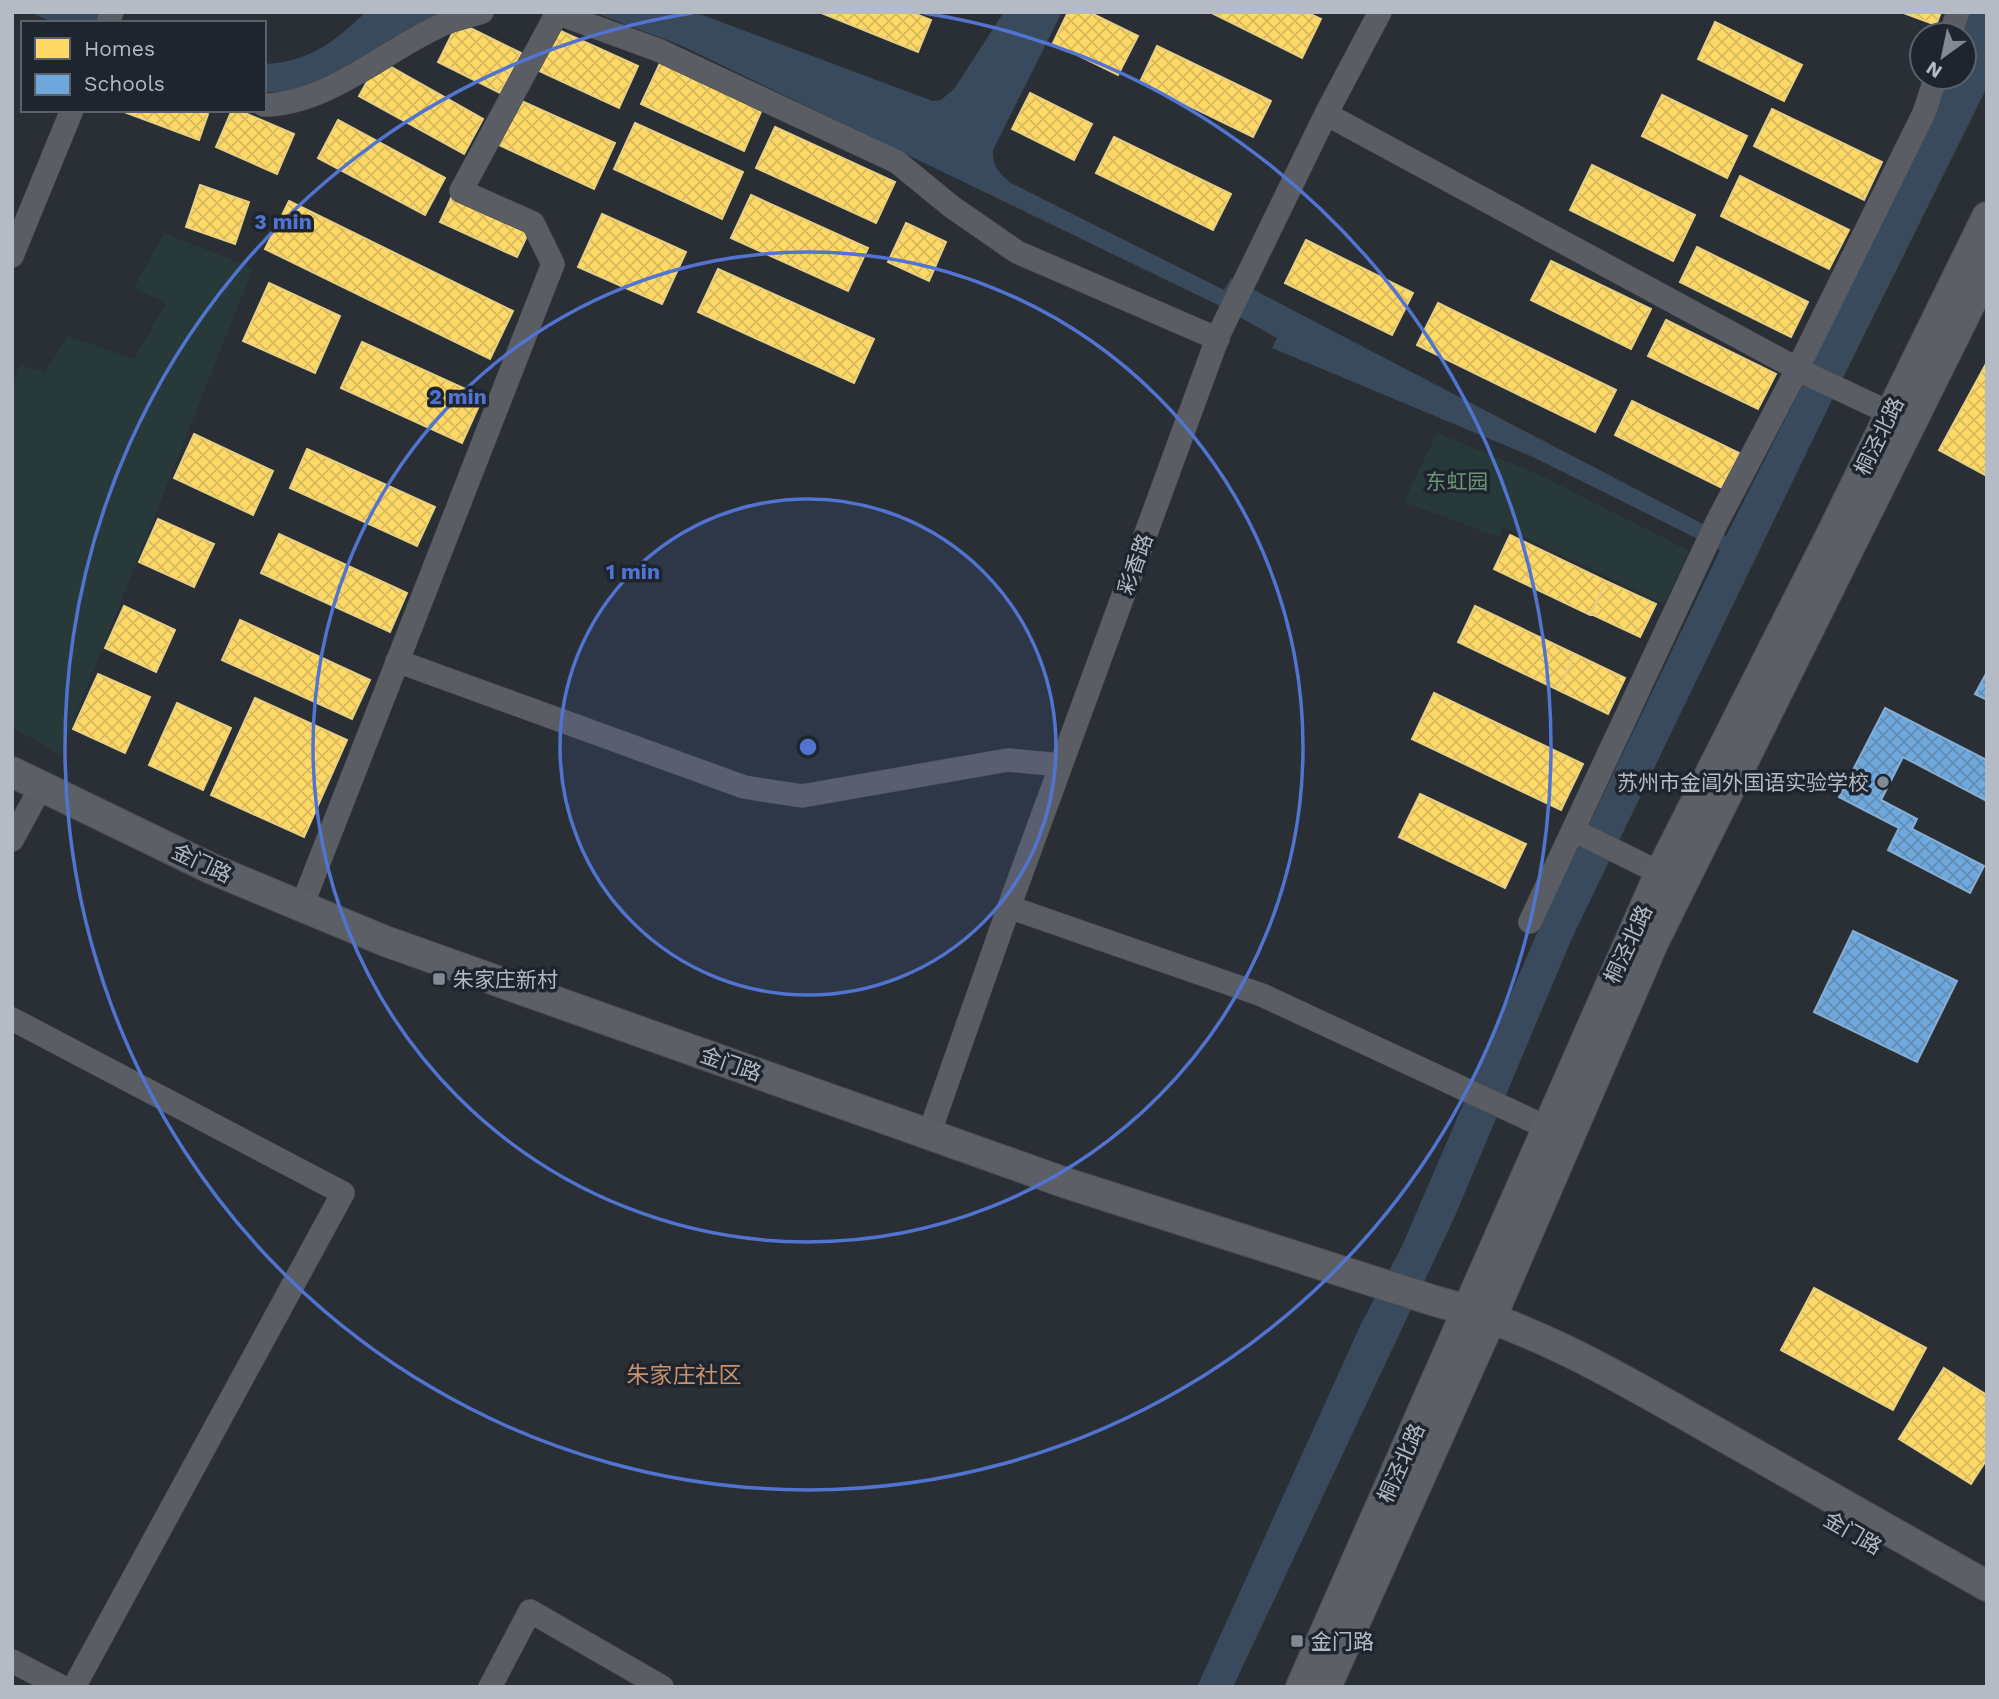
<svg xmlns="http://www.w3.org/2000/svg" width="1999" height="1699" font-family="'Work Sans','Noto Sans SC',sans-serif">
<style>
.park{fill:#28393a}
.water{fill:#3a4a5d}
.homes{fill:url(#homes-cross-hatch);stroke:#e8d082;stroke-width:2}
.schools{fill:url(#schools-cross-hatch);stroke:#84aed5;stroke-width:2}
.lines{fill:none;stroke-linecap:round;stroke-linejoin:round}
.minor-casing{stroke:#484b50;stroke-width:24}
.major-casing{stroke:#484b52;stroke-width:32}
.minor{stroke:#5a5d63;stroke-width:23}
.major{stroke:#5c5f65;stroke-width:30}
.ring{fill:none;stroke:#5274d1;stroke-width:3.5}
.poi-dot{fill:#848a93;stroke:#1e252f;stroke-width:2.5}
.labels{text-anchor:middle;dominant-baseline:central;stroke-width:7;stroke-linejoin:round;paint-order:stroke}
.street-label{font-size:21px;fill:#b4bbc5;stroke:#1e252f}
.park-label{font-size:21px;fill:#6e9475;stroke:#1e252f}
.poi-label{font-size:21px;fill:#b4bbc5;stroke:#1e252f;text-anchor:start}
.neighbourhood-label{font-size:23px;fill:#c9916c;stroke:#1e252f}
.centre{fill:#5274d1;stroke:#1e252f;stroke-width:3.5}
.ring-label{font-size:21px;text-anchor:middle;font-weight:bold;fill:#5274d1;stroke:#1e252f;stroke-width:7;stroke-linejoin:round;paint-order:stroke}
</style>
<defs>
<pattern id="homes-cross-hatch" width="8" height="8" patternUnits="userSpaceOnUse" patternTransform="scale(1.75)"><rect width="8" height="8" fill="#ffd966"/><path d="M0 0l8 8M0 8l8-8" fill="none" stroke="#d7b95d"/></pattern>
<pattern id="schools-cross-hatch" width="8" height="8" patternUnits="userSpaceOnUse" patternTransform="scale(1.75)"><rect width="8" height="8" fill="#6fa8dc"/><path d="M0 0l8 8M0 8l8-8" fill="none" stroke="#618cb4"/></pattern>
</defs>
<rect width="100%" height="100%" fill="#2a2f35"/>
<path class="park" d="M164,233L253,268L60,755L12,727V386L20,365L45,372L68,336L134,359L166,303L134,288Z
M1437,433L1544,477L1689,551L1664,604L1503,527L1499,537L1404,502Z"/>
<path class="water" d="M30,12H101L125,23H54Z
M366,12H452L297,92H264V64C310,62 334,42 366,12Z
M593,12H694L933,101L941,100L954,89L1004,12H1062L993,150C992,165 999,174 1011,183L1224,290L1231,278L1726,536L1813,364L1941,77H1964V35H1959L1969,12H1987V87L1832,400L1572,938L1455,1216L1233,1687H1197L1360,1326L1402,1246L1537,933L1720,550L1533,457L1272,348L1277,338L1216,304L680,45Z"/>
<path class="homes" d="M819,12H911L931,20L918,52Z
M1068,12H1089L1138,36L1118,75L1053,43Z
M1210,12H1306L1321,19L1302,58Z
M1901,12H1941L1936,25Z
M458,22L521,53L500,93L438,62Z
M1715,22L1802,65L1784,101L1698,59Z
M554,28L638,66L619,108L535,69Z
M1157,46L1271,101L1253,137L1140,82Z
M379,60L483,119L464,154L359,96Z
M661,61L763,107L744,151L641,104Z
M1030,93L1092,124L1074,160L1012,129Z
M1662,95L1747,136L1727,178L1642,136Z
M517,99L615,143L594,189L497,144Z
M1772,109L1882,162L1864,200L1754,146Z
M119,110H197L208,114L199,140Z
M232,110H238L294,134L277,174L216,147Z
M338,120L445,178L425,215L318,158Z
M635,123L743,172L722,219L614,169Z
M775,127L895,182L876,223L756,168Z
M1114,137L1231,194L1213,230L1096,173Z
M1592,165L1695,215L1673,261L1570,210Z
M1740,176L1849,230L1829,269L1721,216Z
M458,183L535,219L517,257L440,222Z
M200,185L249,202L235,244L186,227Z
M751,195L868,248L848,291L731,238Z
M289,201L513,311L490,359L265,249Z
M602,214L686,252L662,304L578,267Z
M906,223L946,242L929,281L888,262Z
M1306,240L1413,293L1392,335L1285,283Z
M1697,247L1808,302L1791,337L1680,282Z
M1551,261L1651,309L1631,349L1531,300Z
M718,269L874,339L854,383L698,312Z
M269,283L340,316L315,373L243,341Z
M1438,303L1616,390L1595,432L1417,345Z
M1666,320L1776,374L1758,409L1648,356Z
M362,342L483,397L462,443L341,388Z
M1987,362V476L1939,450Z
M1632,401L1739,453L1722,488L1615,435Z
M194,434L273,471L253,515L174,478Z
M307,449L435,507L417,546L290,488Z
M158,519L214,544L194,587L139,562Z
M279,534L407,593L390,632L261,573Z
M1510,535L1606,581L1590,615L1494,569Z
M1606,581L1656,604L1640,637L1591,614Z
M124,606L175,630L156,672L105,648Z
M1475,606L1575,654L1558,690L1458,642Z
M240,620L370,680L352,719L222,660Z
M1575,654L1625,678L1608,714L1558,690Z
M98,674L150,697L125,753L73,729Z
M1434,693L1583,764L1561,810L1412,739Z
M255,698L347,740L304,837L211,795Z
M177,703L231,728L203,790L149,765Z
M1420,794L1526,844L1505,888L1399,837Z
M1814,1288L1926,1348L1893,1410L1781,1350Z
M1944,1368L1987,1395V1459L1971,1484L1899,1439Z"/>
<path class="schools" d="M1987,672V700L1975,694Z
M1885,708L1987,760V801L1903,757L1881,800L1917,819L1912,829L1984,866L1970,893L1888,850L1899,828L1839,797Z
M1853,931L1957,981L1917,1062L1814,1012Z"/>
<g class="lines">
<g class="minor-casing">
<path id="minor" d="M554,12L658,50L897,162L952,207L1017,252L1218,339
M108,23L112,12
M1950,35L1958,12
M264,105C330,104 387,48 446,23C457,18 470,16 482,12
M1326,114L1805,373L1890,413
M12,256L72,110
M397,661L744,787L802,796L1008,760L1061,765
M1573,830L1660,873
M12,840L41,787
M1009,907L1262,995L1548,1128
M301,908L553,264L533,223L461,191L557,13
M1530,922L1716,524L1798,368L1924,113L1936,77
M12,1019L343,1193L74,1687
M929,1134L1009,907L1219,334L1326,114L1380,12
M12,1661L62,1687
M490,1687L530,1611L662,1687"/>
</g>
<g class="major-casing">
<path id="major" d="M12,772L212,869L385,941L1066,1183L1435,1301C1536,1327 1624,1380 1714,1431C1805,1483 1896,1535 1987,1586
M1301,1687L1660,873L1831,535L1987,217
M1326,1687L1484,1334L1653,943L1987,270"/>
</g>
<use href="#minor" class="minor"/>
<use href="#major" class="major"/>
</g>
<circle cx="808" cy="747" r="248" fill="#5274d1" fill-opacity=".12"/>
<g class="ring">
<circle cx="808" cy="747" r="248"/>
<circle cx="808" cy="747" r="495"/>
<path d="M924 13A743 743 0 1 1 692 13"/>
</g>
<g class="poi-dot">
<circle cx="1883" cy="782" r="7"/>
<rect x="432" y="972" width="14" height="14" rx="3.5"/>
<rect x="1290" y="1634" width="14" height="14" rx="3.5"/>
</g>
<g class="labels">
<g class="street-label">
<text transform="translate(1879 436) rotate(-64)">桐泾北路</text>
<text transform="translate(1135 564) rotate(-70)">彩香路</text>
<text transform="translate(202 863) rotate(25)">金门路</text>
<text transform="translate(1628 944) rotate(-65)">桐泾北路</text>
<text transform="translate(731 1064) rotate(19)">金门路</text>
<text transform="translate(1401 1463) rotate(-66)">桐泾北路</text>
<text transform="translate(1853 1533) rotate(30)">金门路</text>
</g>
<g class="park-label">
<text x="1457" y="481">东虹园</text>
</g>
<g class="poi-label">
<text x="1869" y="782" text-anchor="end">苏州市金阊外国语实验学校</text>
<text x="453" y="979">朱家庄新村</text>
<text x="1311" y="1641">金门路</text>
</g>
<g class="neighbourhood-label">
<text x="684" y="1375">朱家庄社区</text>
</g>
</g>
<circle cx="808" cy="747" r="10" class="centre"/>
<g class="ring-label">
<text x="283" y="229">3 min</text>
<text x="458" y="404">2 min</text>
<text x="633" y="579">1 min</text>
</g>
<rect width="1999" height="1699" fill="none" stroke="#b4bbc5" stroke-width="28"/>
<rect x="21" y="21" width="245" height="91" fill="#1e252f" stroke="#5a616b" stroke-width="2"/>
<rect x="35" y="38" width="35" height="21" fill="#ffd966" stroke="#5a616b" stroke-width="2"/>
<text x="84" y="56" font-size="21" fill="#b4bbc5">Homes</text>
<rect x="35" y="74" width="35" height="21" fill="#6fa8dc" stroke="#5a616b" stroke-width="2"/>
<text x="84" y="91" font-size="21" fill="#b4bbc5">Schools</text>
<g transform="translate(1943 56) rotate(213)"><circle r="33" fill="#1e252f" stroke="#5a616b" stroke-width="2"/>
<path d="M0-5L12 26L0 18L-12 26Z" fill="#848a93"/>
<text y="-10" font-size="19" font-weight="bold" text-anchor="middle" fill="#b4bbc5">N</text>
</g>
</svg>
